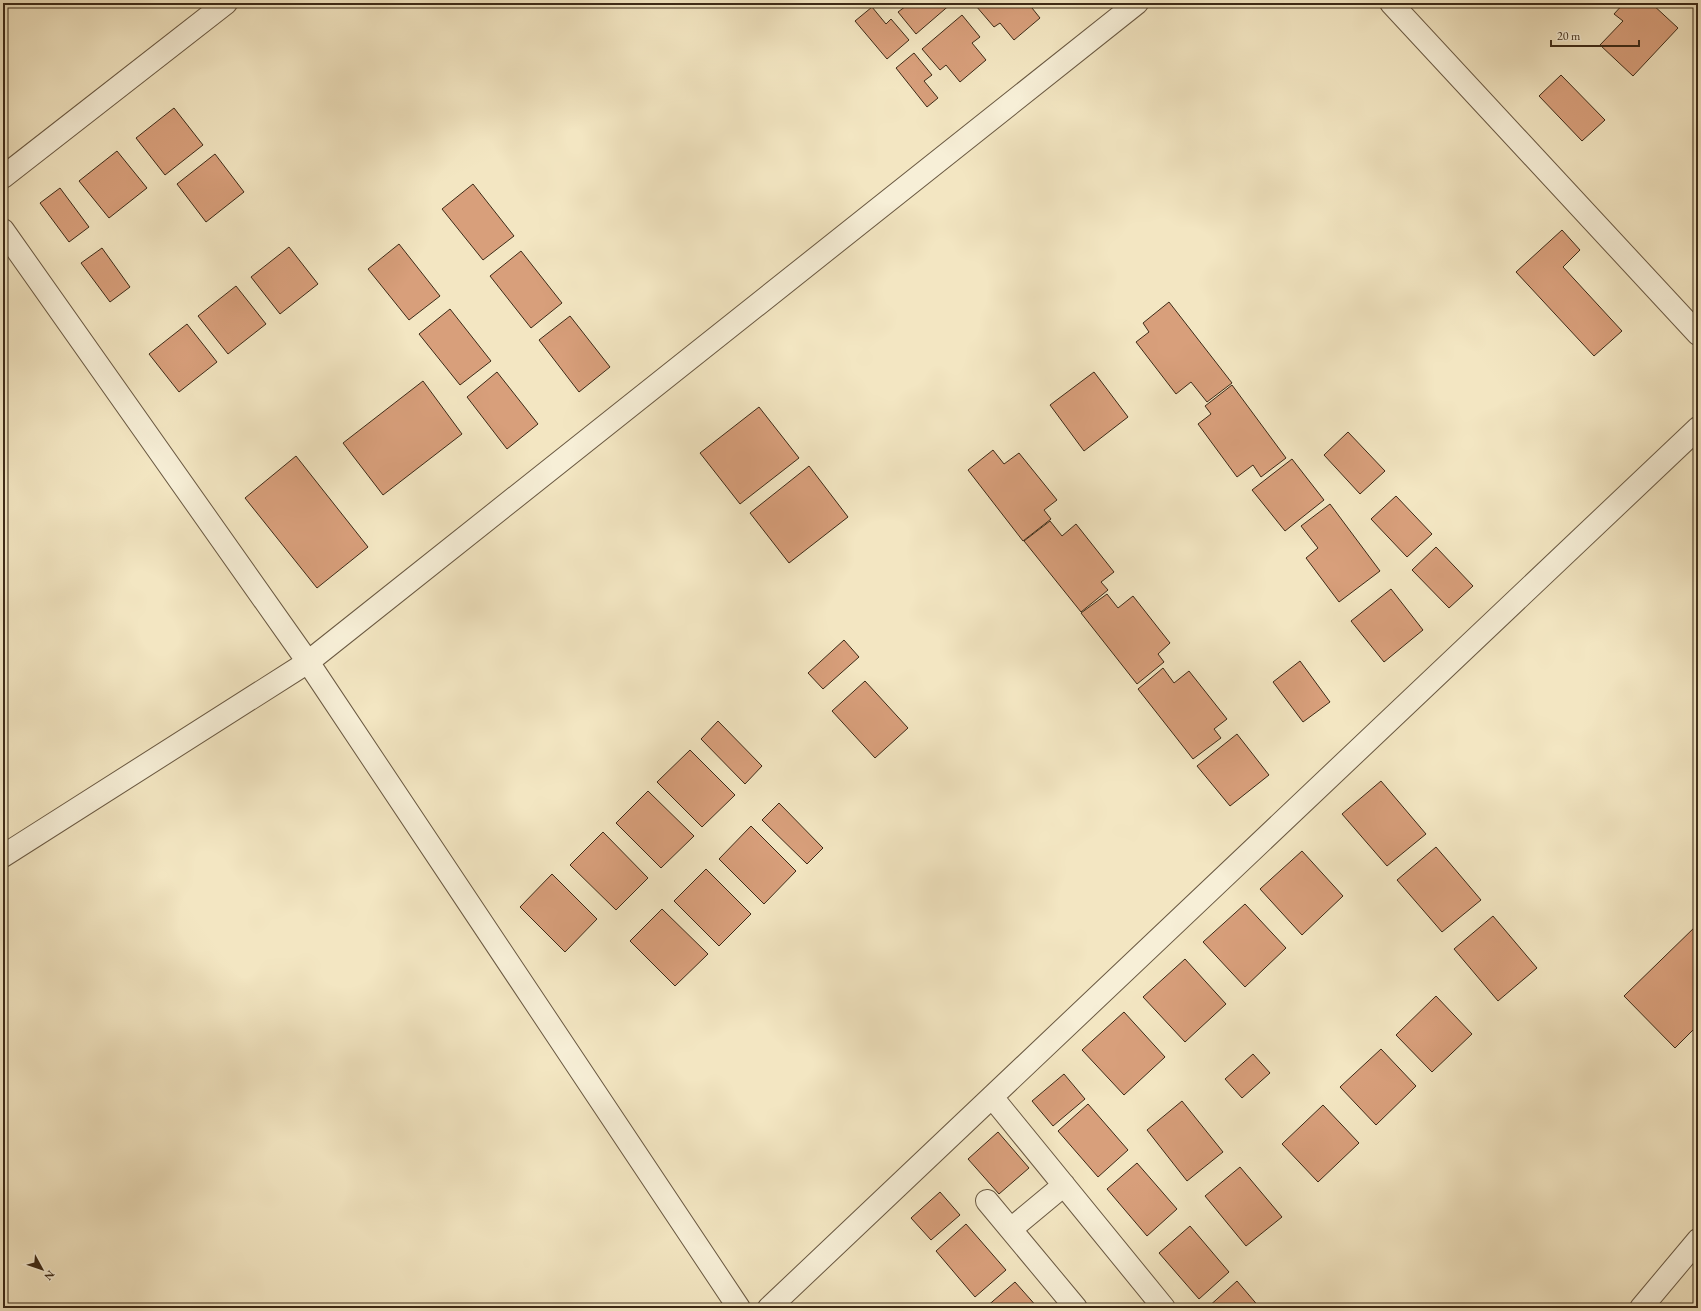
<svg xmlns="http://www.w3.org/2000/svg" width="1701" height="1311" font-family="'EB Garamond',serif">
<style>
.building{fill:#d89f7b;stroke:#3d2a17}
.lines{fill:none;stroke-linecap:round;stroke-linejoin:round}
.minor-casing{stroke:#6a5942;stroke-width:24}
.tertiary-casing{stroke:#6a5942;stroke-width:24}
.minor{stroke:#f7efd7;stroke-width:22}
.tertiary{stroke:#f7efd7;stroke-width:22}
</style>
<rect width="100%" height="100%" fill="#f3e6c2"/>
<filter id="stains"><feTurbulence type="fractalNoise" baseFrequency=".005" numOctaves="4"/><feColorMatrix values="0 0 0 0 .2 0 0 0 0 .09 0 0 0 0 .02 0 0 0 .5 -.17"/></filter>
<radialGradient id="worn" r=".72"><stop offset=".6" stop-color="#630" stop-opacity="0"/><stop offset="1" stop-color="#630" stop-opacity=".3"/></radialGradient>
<path class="building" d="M903,3H952L916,34L898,12L906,6Z
M979,3H1028L1040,18L1014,40L1000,23L994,27L976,6Z
M1624,3H1651L1678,28L1633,76L1600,45L1623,21L1614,14Z
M872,7L886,24L891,19L909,40L887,59L855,21Z
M962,15L980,37L972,43L986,60L960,82L946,65L940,70L922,49Z
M914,53L932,75L924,81L938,98L927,107L896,68Z
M1561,75L1605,120L1582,141L1539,96Z
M174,108L203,145L165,175L136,138Z
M117,151L147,188L109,218L79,181Z
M215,154L244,192L206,222L177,184Z
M473,184L514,236L483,260L442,209Z
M60,188L89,227L69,242L40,203Z
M1562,230L1580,250L1563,267L1622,331L1594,356L1516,272Z
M399,244L440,296L409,320L368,269Z
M289,247L318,284L280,314L251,277Z
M102,248L130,287L110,302L81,263Z
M521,251L562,303L531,328L490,276Z
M236,286L266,324L228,354L198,316Z
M1169,302L1232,383L1207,402L1191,382L1176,394L1136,342L1149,332L1143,323Z
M450,309L491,361L460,385L419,334Z
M570,316L610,367L579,392L539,340Z
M187,324L217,362L179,392L149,354Z
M497,372L538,424L507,449L467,397Z
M1094,372L1128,417L1084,451L1050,405Z
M423,381L462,434L383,495L343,443Z
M1232,385L1286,458L1261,477L1253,465L1237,477L1198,424L1211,414L1205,406Z
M759,407L799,458L740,504L700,453Z
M1348,432L1385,471L1360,494L1324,455Z
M993,450L1004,464L1019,453L1057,500L1044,510L1051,519L1023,541L968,470Z
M296,456L368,547L317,588L245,498Z
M1292,459L1324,500L1285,531L1252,490Z
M809,466L848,517L789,563L750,513Z
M1396,496L1432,534L1407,557L1371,519Z
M1330,504L1380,571L1339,602L1306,558L1318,548L1301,526Z
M1050,521L1062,536L1076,524L1114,572L1101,582L1108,590L1081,612L1024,541Z
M1436,547L1473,586L1449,608L1412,570Z
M1391,589L1423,630L1384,662L1351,621Z
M1107,594L1118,608L1133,596L1170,643L1158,654L1164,662L1137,684L1081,613Z
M844,640L859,657L823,689L808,673Z
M1300,661L1330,702L1303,722L1273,682Z
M1163,668L1174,683L1189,671L1227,719L1214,729L1221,738L1193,759L1138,689Z
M865,681L908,728L875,758L832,711Z
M718,721L762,766L745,784L701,739Z
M1237,734L1269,775L1230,806L1197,766Z
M690,750L735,795L702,827L657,782Z
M1381,781L1426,834L1387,866L1342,814Z
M648,791L694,836L661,868L616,823Z
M779,803L823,848L807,864L762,820Z
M751,826L796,871L764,904L719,859Z
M603,832L648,878L616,910L570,865Z
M1436,847L1481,900L1442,932L1397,880Z
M1302,851L1343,896L1302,935L1260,889Z
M706,869L751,914L719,946L674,901Z
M552,874L597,919L565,952L520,907Z
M1245,904L1286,948L1245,987L1203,942Z
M662,909L708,954L675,986L630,941Z
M1493,916L1537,968L1498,1001L1454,949Z
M1698,924V1025L1675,1048L1624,996Z
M1185,959L1226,1004L1185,1042L1143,997Z
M1436,996L1472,1034L1432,1072L1396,1035Z
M1124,1012L1165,1057L1124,1095L1082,1050Z
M1381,1049L1416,1086L1376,1125L1340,1087Z
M1253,1054L1270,1073L1242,1098L1225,1079Z
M1064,1074L1085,1099L1053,1126L1032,1101Z
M1182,1101L1223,1152L1187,1181L1147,1130Z
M1088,1104L1128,1150L1098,1177L1058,1131Z
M1323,1105L1359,1143L1318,1182L1282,1144Z
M998,1132L1029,1168L999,1194L968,1159Z
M1137,1163L1177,1209L1147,1236L1107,1189Z
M1240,1167L1282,1217L1246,1246L1205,1196Z
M940,1192L960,1215L931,1240L911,1218Z
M966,1224L1006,1270L975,1297L936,1251Z
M1190,1226L1229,1272L1199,1299L1159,1253Z
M1237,1281L1260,1308H1207Z
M1015,1282L1038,1308H985Z"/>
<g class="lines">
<g class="minor-casing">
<path id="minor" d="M1391,3L1698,334
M3,177L226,3
M3,856L308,662L1137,3
M992,1097L1164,1308
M987,1201L1076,1308
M1011,1229L1064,1185
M769,1308L1698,428"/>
</g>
<g class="tertiary-casing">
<path id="tertiary" d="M3,230L308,662L739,1308
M1641,1308L1698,1240"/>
</g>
<use href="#minor" class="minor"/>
<use href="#tertiary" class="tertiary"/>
</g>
<rect width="1701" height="1311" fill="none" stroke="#f3e6c2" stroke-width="16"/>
<rect x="4" y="4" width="1693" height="1303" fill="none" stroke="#3d2a17" stroke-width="2"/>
<rect x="8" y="8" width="1685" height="1295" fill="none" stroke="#3d2a17"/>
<g transform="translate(42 1269) rotate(130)" stroke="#f7efd7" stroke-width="3" paint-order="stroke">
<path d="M0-3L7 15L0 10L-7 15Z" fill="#3d2a17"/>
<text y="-6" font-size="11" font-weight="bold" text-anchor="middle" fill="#3d2a17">N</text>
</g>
<path d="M1551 40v6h88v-6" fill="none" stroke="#3d2a17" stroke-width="2"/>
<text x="1557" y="40" font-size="12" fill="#3d2a17" stroke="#f7efd7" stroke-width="3" paint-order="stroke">20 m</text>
<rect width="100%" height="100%" filter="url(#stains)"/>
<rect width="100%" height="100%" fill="url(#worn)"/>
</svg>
